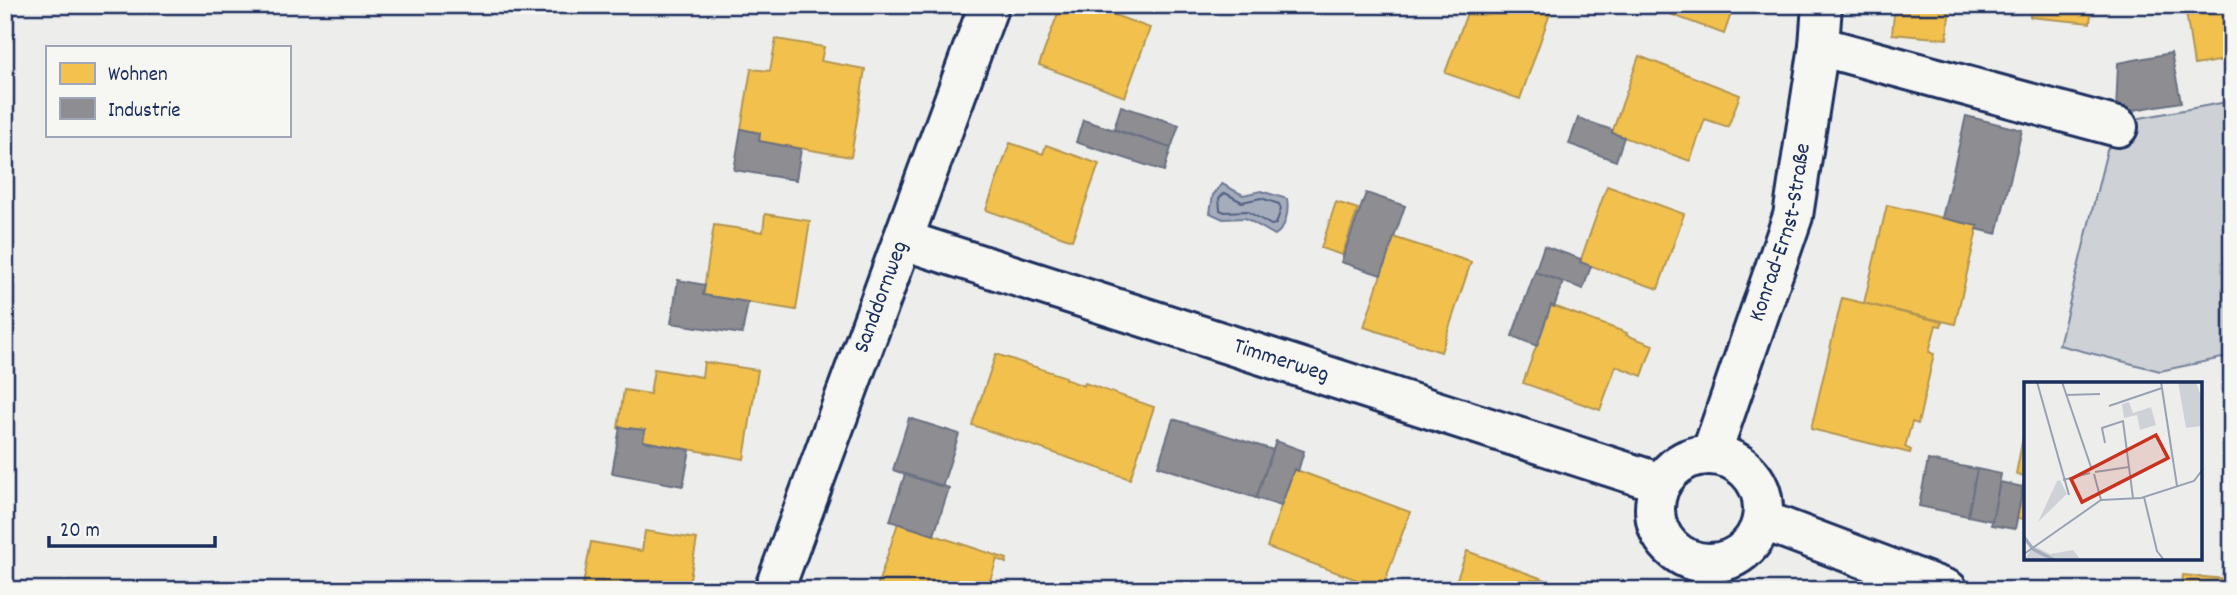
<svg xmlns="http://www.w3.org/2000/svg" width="2237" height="595" font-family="Dekko,sans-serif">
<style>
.green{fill:#ced2d7;stroke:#74809a;stroke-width:2}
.water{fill:#a5acbc;stroke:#6e7a96;stroke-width:2}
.homes{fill:#f2c14e;stroke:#b29553;stroke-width:2}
.industry{fill:#8d8d92;stroke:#6b7182;stroke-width:2}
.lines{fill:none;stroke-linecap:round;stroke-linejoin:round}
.shore{stroke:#526184;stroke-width:2}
.minor-casing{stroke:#1b2f5e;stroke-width:44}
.minor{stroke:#f6f6f2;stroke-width:38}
.labels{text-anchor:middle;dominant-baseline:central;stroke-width:7;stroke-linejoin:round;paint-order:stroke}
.street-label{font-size:23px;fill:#1b2f5e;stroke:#f6f6f2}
.inset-river{fill:none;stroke:#a5acbc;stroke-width:3.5}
.inset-road{fill:none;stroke:#99a2b3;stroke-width:2}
.view{fill:#c8321e;fill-opacity:0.15;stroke:#c8321e;stroke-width:3.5}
.inset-edge{fill:none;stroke:#1b2f5e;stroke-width:3.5}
</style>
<rect width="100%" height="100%" fill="#edeeec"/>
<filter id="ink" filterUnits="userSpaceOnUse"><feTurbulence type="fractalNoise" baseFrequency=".0143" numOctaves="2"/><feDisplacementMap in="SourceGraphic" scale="14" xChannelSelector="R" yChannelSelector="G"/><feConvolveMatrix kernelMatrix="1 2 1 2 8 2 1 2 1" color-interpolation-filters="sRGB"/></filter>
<g filter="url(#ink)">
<path class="green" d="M2232,101V356L2160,371L2059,345L2107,150L2118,127L2140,118Z"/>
<path class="water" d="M1222,184L1243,195L1261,191L1287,199C1289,211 1286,228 1275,235L1245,218L1223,219L1210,213L1213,195Z"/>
<path class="homes" d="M1061,5H1087L1150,28L1125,97L1039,65Z
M1470,5H1553L1520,99L1445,73Z
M1646,5H1734L1724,34Z
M1895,5H1950L1947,39L1892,34Z
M2031,5H2092L2090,23L2030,17Z
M2185,5H2232V59L2194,65Z
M776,39L824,47L821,61L865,69L851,157L759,141L760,133L741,129L751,69L770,71Z
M1639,56L1740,95L1728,127L1705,119L1690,161L1612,133Z
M1010,143L1043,154L1046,145L1099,164L1072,240L986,210Z
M1607,186L1684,214L1658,289L1580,262Z
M1336,202L1358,209L1342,255L1321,248Z
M1887,205L1978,226L1955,324L1864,303Z
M765,214L810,221L796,310L703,295L714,225L763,232Z
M1393,237L1471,262L1441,352L1364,327Z
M1842,298L1942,322L1941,326L1936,325L1929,352L1934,354L1918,424L1912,422L1905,447L1911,450L1910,453L1811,429Z
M1551,305L1627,333L1626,335L1653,345L1642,376L1616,366L1600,410L1523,383Z
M996,354L1066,377L1065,379L1084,386L1085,383L1154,407L1130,479L972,425Z
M704,362L758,370L744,459L643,441L645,430L618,428L624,390L650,394L654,369L702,377Z
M2025,427V519L2016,518L2025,476L2016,474Z
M1294,469L1410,512L1382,589L1267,547Z
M898,523L1007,559L1006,563L997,559L987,590H876Z
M645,531L697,539L688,590H582L591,542L642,551Z
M1467,551L1551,582L1550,586L1539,583L1537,590H1453Z
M2183,575L2225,579L2223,590H2181Z"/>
<path class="industry" d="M2171,53L2181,102L2116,113L2118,63Z
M1121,106L1179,125L1171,148L1114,129Z
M1966,116L2022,130L1997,234L1977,229L1978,226L1942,218Z
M1578,118L1612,130V133L1624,137L1616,161L1569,144Z
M1083,120L1171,148L1164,171L1076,142Z
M741,129L760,133L759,141L801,149L796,180L734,170Z
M1366,193L1405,206L1381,275L1341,262Z
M1544,246L1581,259L1580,262L1591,266L1583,289L1535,272Z
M1535,272L1563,282L1554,307L1551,305L1537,346L1512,336Z
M678,280L705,285L703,295L748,302L742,334L671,323Z
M909,418L959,434L942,487L893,470Z
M1173,419L1273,450L1256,498L1158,466Z
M620,427L645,430L643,441L690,450L683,486L612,473Z
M1276,441L1304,451L1298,471L1294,469L1281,506L1256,498Z
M1928,460L1977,469L1968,516L1919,506Z
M1977,469L2001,474L1992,521L1968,516Z
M905,474L949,488L934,535L890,521Z
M2000,482L2023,487L2015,529L1991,525Z"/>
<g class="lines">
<path class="shore" d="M1225,193L1242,202L1261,198L1279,204L1281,209L1276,224L1271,225L1247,211L1225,212L1220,210L1219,198Z"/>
<g class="minor-casing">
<g id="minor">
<path d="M1819,46L2118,127"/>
<path id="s1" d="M903,240L1661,483"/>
<path id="s2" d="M1711,454L1793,216L1819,46L1822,5"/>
<circle cx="1709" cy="509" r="54"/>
<path d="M1762,520L1948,590"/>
<path id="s3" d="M774,590L989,5"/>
</g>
</g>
<use href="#minor" class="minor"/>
</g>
</g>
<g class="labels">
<g class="street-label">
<text stroke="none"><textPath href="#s2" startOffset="233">Konrad-Ernst-Straße</textPath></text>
<text stroke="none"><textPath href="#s3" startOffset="312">Sanddornweg</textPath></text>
<text stroke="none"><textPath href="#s1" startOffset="397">Timmerweg</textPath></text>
</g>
</g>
<g transform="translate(2024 382)">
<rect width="178" height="178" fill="#edeeec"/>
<path d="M154,0H172L178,17V44L162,46ZM105,20L109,31L127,25L132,43L116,48L113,33L100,36L98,22ZM36,98L43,112L14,140L33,99ZM10,164L26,172L49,168L57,178H0Z" fill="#ced2d7"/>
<path class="inset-river" d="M0,155L9,167L30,178"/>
<path class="inset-road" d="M13,0L45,113M38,0L68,88M137,0L153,104M42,13L76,12M85,24L138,6M81,61L78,46L99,39L109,116M71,90L105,85M70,92L77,118M39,98L66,91M120,115L133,169L140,178M0,172L77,118L117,116L170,99L179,87"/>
<path class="view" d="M132,53L144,76L58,120L47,97Z"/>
<rect width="178" height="178" class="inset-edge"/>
</g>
<rect width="2237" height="595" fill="none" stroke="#f6f6f2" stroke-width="28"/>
<rect x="14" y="14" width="2209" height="567" fill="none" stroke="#1b2f5e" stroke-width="2.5" filter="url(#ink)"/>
<rect x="46" y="46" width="245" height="91" fill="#f6f6f2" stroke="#9ea6b7" stroke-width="2"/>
<rect x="60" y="63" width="35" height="21" fill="#f2c14e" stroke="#9ea6b7" stroke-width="2"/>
<text x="108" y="80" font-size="21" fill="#1b2f5e">Wohnen</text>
<rect x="60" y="98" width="35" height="21" fill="#8d8d92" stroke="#9ea6b7" stroke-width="2"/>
<text x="108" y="116" font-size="21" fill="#1b2f5e">Industrie</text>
<path d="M49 536v10h166v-10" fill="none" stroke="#1b2f5e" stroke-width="3.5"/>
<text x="60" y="536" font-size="21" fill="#1b2f5e" stroke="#f6f6f2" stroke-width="5" paint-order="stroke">20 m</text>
</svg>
